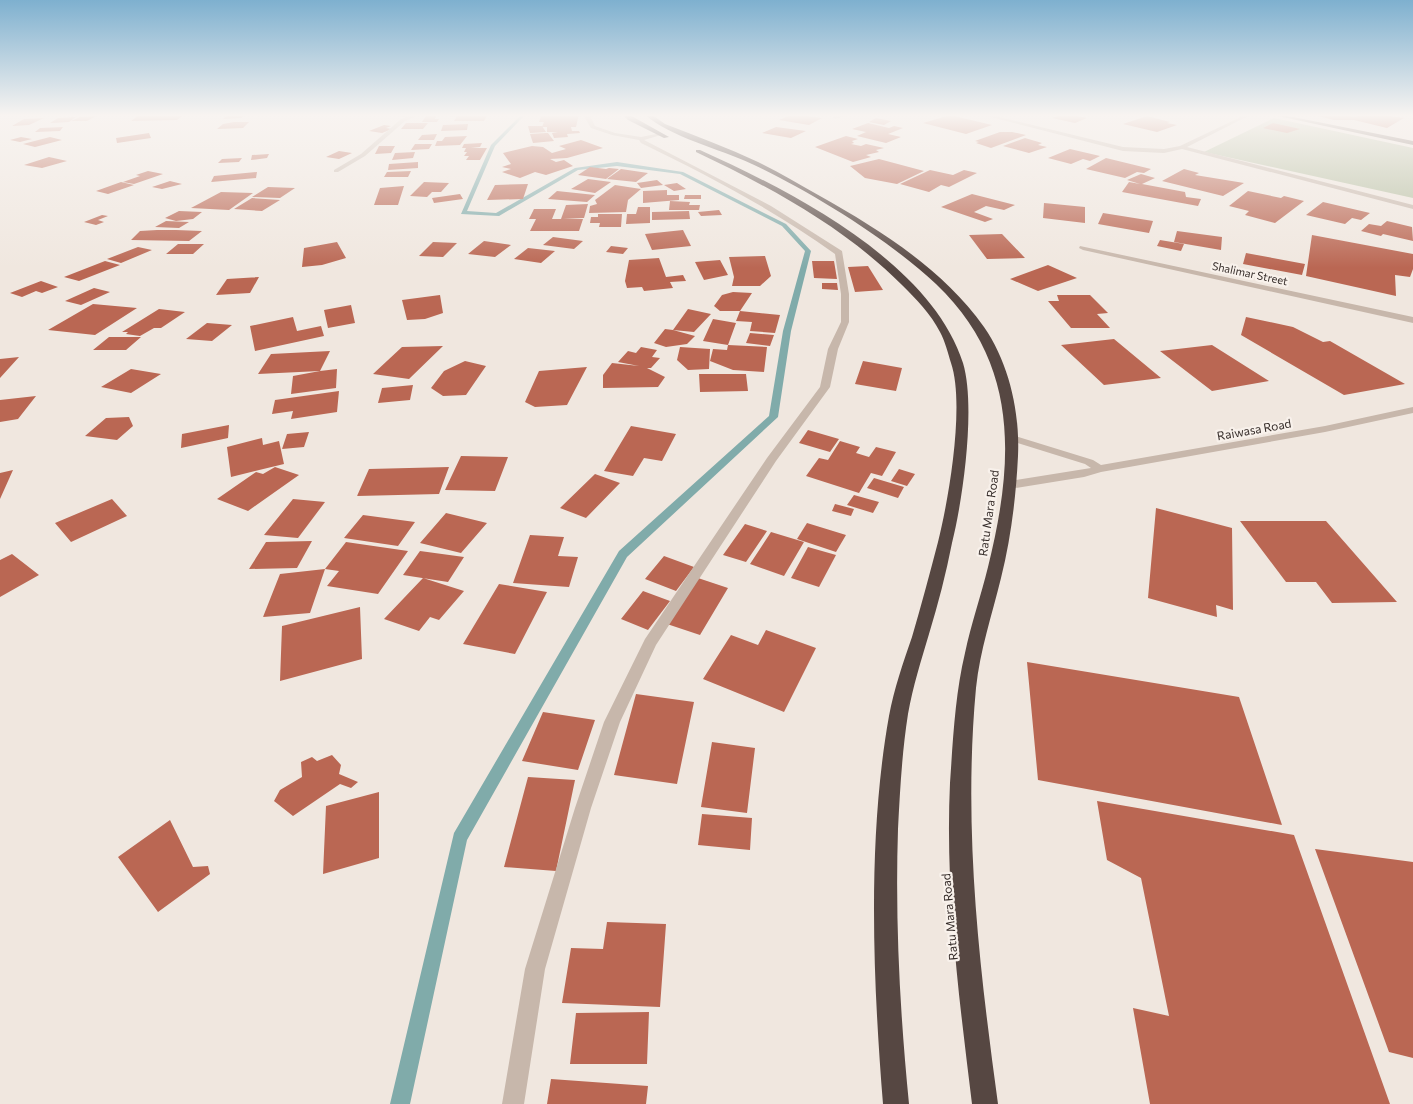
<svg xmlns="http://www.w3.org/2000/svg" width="1413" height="1104" font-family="Commissioner,sans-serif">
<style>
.green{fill:#b5bea0}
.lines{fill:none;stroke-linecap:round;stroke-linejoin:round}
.stream{fill:#80abaa;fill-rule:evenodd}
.building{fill:#ba6753}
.minor{fill:#c7b7ab;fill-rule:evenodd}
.major{fill:#76645c;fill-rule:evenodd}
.highway{fill:#564742;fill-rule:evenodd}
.labels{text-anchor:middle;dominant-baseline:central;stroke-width:4.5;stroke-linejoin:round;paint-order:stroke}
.far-street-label{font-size:11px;fill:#362d2a;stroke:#f8f1eb}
.street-label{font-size:12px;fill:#362d2a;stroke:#f8f1eb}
</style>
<rect width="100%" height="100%" fill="#f0e7df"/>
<path class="green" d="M1274,118L1413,148V198L1204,152Z"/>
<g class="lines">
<path class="stream" d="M522,114H526L495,146L467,211L496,213L575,168L617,162L683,172L786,224L811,251L791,331L778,417L627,557L467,840L410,1104H390L454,833L619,551L769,416L783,331L805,251L782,226L680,174L617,166L578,170L499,216L461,214L491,145Z"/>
</g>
<path class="building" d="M174,114H185L177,120L131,121L139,115Z
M229,114H241L237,115H246L241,118L223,119Z
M388,114H413L404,117Z
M453,114H481V115L472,116H487L484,121H454L457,116L451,117Z
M552,114H579L576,127H571L572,131H579L580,133L567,134L568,137L554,138L552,133L558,132H547V127H542L544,122H539L541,116H552Z
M793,114H794L822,118L809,125L779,120Z
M1063,114H1068L1087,118L1075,123L1052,118Z
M1310,114H1338L1355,117L1361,114H1376L1404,118L1387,128L1354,120H1334Z
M950,115L992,125L966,134L923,123Z
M96,116L87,121H71L80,117Z
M426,116H436L435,119H439L437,122H422Z
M1147,116L1170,122L1167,123L1177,125L1157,132L1123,124Z
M76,117L69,122L50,123L58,118Z
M44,118L29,125L12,126L24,119Z
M876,118L891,121L884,125L869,122Z
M234,122H249L243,128L217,129L223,124Z
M406,123H428L423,129H401Z
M868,123L889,128L894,126L903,128L888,134L901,137L886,143L857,136L866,132L852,129Z
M1273,123L1300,129L1287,133L1263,128Z
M468,124L467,130L441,131L443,125Z
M384,125L391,126L386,128L392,129L382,133L369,131Z
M528,126H542L546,132L530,133Z
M63,127L60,131L35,132L40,128Z
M776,127L806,131L791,138L762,133Z
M1000,132H1012L1026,135L991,148L976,143L979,142L975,141Z
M149,133L151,138L117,143L116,138Z
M546,133H548L554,141L533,143L530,134Z
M437,134L434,140H418L422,135Z
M467,136L460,145L435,146L437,141H442L445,137Z
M846,136L858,139L852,141L854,143L851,144L861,146L866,144L884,148L876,150L879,152L866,155L871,157L853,162L815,147Z
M21,137L32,139L20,142L10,140Z
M50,137L62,140L35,147L23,144Z
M1025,138L1042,143L1038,145L1047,147L1029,153L1003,146Z
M581,140L603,148L567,158L550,159L556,162L564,160L573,166L546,175L535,172L520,178L502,172L511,169L502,167L511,164L503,153L532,146L543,147L552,153L566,149L559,146Z
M482,143L480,147L471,148H487L480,160H466L469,156H464L467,152H464L466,148H462L464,144Z
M415,144H432L429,149L411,150Z
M379,146H395L391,153L375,154Z
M1070,149L1100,156L1090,161L1083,159L1071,164L1048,158Z
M339,151L352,153L339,159L326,157Z
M415,152L413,158L392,160L395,153Z
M269,154L267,158L251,160L252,155Z
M49,157L67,161L42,168L24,165Z
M242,158L239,162L218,163L222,159Z
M1106,158L1151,169L1144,173L1137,172L1125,178L1086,169Z
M879,159L924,171L897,184L865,178L850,166Z
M418,162V168L388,170L389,164Z
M590,167L606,169L609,168L619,169L606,179L578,175Z
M621,169L648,173L636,182L607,179Z
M1184,169L1199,173L1195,175L1244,183L1223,196L1162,181Z
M930,170L953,175L964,170L977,173L949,187L941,185L929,192L900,184Z
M148,171L163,174L134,184L123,182L140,176L136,175Z
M411,171L408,177H384L387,172Z
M257,172L256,178L211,182L214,176Z
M1141,174L1155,178L1142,184L1185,192L1186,197L1201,199L1198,206L1122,192L1129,182L1140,184L1127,180Z
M588,179L611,182L595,193L571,189Z
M657,180L663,185L641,188L637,183Z
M170,181L182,184L162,189L152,187Z
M121,182L134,185L108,194L96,191Z
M424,182L449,183L441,192H432L427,197L410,196Z
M677,183L686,189L674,191L664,185Z
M528,184L523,199L487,200L495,185Z
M615,185L641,189L628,200L626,212L589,213L590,206L597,204L595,200Z
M404,186L398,205H374L380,188Z
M268,187L295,188L280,198L252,197Z
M667,190V195H679V200L643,203V191Z
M557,191L595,195L587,202L548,199Z
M1248,191L1281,198L1284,196L1304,201L1275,223L1245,215L1249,211L1229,206Z
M221,192L253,193L229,210L191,208Z
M460,194L463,199L434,203L432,198Z
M972,194L1015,205L1004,210L986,206L974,212L993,219L985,222L941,207Z
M685,195H701V199H684Z
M252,198L280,200L262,211L234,209Z
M670,201L690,202L689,205H700L699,210H669Z
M1323,202L1370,213L1361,220L1352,218L1345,224L1306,215Z
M1044,203L1085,207V223L1043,218Z
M588,204L584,218H563L583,219L579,231H530L536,219H529L534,209H556L552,219H561L566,205Z
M638,207H650V223L626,224L627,214H636Z
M719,210L722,215L701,216L698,212Z
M179,211L202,212L193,219L176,221L165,218Z
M689,211L690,219L652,220V212Z
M1103,213L1153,221L1149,233L1098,224Z
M598,214H622L621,227H599L600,223H590L591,217H598Z
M102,215L108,216L98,220L104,222L96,225L84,222Z
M166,221L189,222L179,228L155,227Z
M1387,221L1412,227L1413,241L1383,234L1381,236L1361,231L1369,224L1381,226Z
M157,230H176L202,231L189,241L131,240L140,231Z
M683,230L691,246L652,250L645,234Z
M1177,231L1222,237L1221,250L1174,242Z
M1002,234L1025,258L987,259L969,235Z
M1312,235L1413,254V269L1410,277L1395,275L1396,296L1306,276Z
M553,237L583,241L574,249L543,245Z
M1160,240L1184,244L1181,251L1157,246Z
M484,241L511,245L495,257L468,254Z
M337,242L346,258L322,265L302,267L304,248Z
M433,242L457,243L443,257L419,256Z
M178,244H204L193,254H166Z
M611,246L628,248L623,254L606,252Z
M138,247L152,250L121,263L107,259Z
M528,248L555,251L541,263L514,259Z
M1246,253L1305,264L1302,275L1243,264Z
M765,256L771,276L760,286H732L734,277L729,257Z
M659,258L666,277L683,275L686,281L670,282L673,288L644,291L642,287L627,288L625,281L629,260Z
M720,260L728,275L704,280L695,262Z
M105,261L120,265L79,281L64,277Z
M812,261H834L837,279L814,278Z
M1048,265L1077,278L1038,291L1010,279Z
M868,266L883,290L855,292L848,267Z
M259,277L250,293L216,295L227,279Z
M41,281L58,287L42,293L36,291L22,297L10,293Z
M822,283H837L838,290L822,289Z
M94,288L110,292L81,305L65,301Z
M733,292L752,293L740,311H720L714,306L722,295Z
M440,295L443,313L425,319L407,320L402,300Z
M1057,295H1090L1108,313L1097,314L1110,328H1071L1048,301H1059Z
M93,304L137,308L95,335L48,330Z
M351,305L355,323L328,328L324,310Z
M159,309L185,312L161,328H154L140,336L126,334L128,332H122Z
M688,309L711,314L694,332L673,330Z
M740,311L780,315L775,333L750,331L752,322L736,321Z
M293,317L297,331L321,326L324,336L255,351L250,326Z
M1246,317L1293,327L1323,342L1330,341L1405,384L1344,395L1241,335Z
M713,319L736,323L728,345L767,347L764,372L733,370L710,361L713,349L727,350L728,345L703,341Z
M207,323L232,325L212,341L186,339Z
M665,329L673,330L695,336L687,344L666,347L654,343Z
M750,333L774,335L770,346L746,343Z
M109,337H141L126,350H93Z
M1114,339L1161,378L1104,385L1061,345Z
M1212,345L1269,381L1212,391L1160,351Z
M443,346L409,379L373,374L402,347Z
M641,347L657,350L652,357L660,358L651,368H647L665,377L658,387L603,388V375L612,363L639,366L618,362L628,351L636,353Z
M680,347L710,349L709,369L688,370L677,360Z
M330,351L320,371L337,369L336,388L291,394L293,376L320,371L258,374L271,354Z
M19,357L0,378V359Z
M465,361L486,366L466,395L443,396L431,388L444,371Z
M863,361L902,368L896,391L855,384Z
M587,367L567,405L535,407L525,402L539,371Z
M131,369L161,374L131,393L101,387Z
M699,374H746L748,391L700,392Z
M413,385L410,400L378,403L382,388Z
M339,391L337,412L291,419L293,411L272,414L275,400Z
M36,396L18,419L0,422V400Z
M129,417L133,426L117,440L85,436L106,418Z
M229,425L228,438L181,448L182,434Z
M631,426L676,434L662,461L644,458L633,476L604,471Z
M808,430L839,439L830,452L799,443Z
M309,432L304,447L282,449L287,434Z
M262,438L263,445L279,441L284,464L231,477L227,447Z
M840,441L860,447L856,453L869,457L876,447L896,452L882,476L871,473L859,493L806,476L819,458L828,460Z
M461,456L508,457L495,491L445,490Z
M275,467L299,475L248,511L217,499L256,472L263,474Z
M449,467L439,494L357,496L369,469Z
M899,469L915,474L907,486L891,481Z
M13,470L0,499V473Z
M595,474L620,483L586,518L560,508Z
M874,478L904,487L898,498L867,488Z
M854,495L879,502L873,513L847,505Z
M112,499L127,516L71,542L55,523Z
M293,499L325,502L298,538L264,535Z
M835,504L854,509L851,516L832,511Z
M1156,508L1232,528L1233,610L1216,605L1217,617L1148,598Z
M446,513L487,523L461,553L420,543Z
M363,515L415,522L398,546L344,538Z
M1240,521H1326L1397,602L1332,603L1316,582H1286Z
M807,523L846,535L836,552L797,539Z
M745,524L767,531L746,562L723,555Z
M771,532L804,542L784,576L750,564Z
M530,535L564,537L558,556L578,557L569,587L513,583Z
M312,541L297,568L249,569L266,542Z
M346,542L408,551L378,594L327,586L339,571L325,569Z
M808,547L836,555L819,587L791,578Z
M420,551L464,557L448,582L403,575Z
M12,554L39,575L0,597V560Z
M664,556L694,567L676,591L645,579Z
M325,569L310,613L263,617L280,574Z
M423,578L464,591L439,620L430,617L419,631L384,619Z
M698,578L728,588L700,635L667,624Z
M499,584L547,592L515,654L463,644Z
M643,591L670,601L648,630L621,619Z
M360,607L362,659L280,681L282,626Z
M766,630L816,648L784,712L703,679L731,635L758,645Z
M1027,662L1239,697L1282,825L1038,780Z
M636,694L694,702L677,784L614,775Z
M543,712L595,720L578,770L522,761Z
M712,742L755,748L747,813L701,807Z
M332,755L341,765L339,774L358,782L351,788L340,784L293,816L274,801L280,790L302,777L301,762L312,757L317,761Z
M528,777L575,780L556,871L504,867Z
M379,792V858L323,874L326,806Z
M1097,801L1294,835L1390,1104H1150L1133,1008L1169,1016L1141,878L1107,860Z
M702,814L752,818L750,850L698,845Z
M170,820L193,867L208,866L210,874L158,912L118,857Z
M1315,849L1413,862V1058L1389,1052Z
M607,922L666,924L660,1007L562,1003L571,948L603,949Z
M649,1012L647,1064H570L576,1013Z
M551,1079L648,1086L646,1104H547Z"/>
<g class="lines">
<path class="minor" d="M415,114H422L405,121L365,156L338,172H334V170L361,154L401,119Z
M589,114H594L591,118L595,126L615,133L641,137L661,133V135L644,140L771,206L842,251L849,294V322L838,349L830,387L776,461L656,645L620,722L591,808L545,969L524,1104H502L525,969L575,808L604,722L645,639L767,458L820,387L828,349L841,322V294L835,254C774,210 709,176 641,143L639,140L612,135L591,128L585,118Z
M844,114H853L835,119L832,117Z
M979,114H987L1123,147L1164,149L1180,146L1247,114H1252L1187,147L1413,205V209L1182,149L1164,153L1123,151Z
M1080,246L1413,317V323L1083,250L1079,248Z
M1413,407V413L1325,432L1101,472L1084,477L1009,489L1003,485L1009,481L1091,468L1085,464L1008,440L1007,438L1012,435L1093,460L1101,465L1325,426Z"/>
<path class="major" d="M1269,114H1278L1413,141V145Z"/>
<path class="highway" d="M622,114H628L669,137L664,138L628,120Z
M644,114H651L665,124C696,136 728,148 758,162C779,172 799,184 820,196C880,230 943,269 984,327C1009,363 1020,412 1018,456C1016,497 1011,538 1001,578C992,615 980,650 976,688C963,828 979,965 998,1104H972C959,998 945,890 950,783C953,740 955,695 965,653C971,624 981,596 988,567C1014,462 1020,364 936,284C888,239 811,192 752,164C718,148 672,138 644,114Z
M696,150H700C791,191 931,262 963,363C976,406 963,499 952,543C946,574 938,604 929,634C921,661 913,686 908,714C902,752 900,791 898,829C895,921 900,1013 909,1104H883C873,980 867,839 889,716C894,689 903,663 912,637C921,606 930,573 938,542C949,498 965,404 951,363C948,353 945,341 940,332C931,314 916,299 902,285C844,227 770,187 696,152Z"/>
</g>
<linearGradient id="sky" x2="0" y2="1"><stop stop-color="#7eb0cf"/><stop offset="0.43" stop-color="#f8f4f1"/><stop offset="1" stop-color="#f8f4f1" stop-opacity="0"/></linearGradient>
<rect width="1413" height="268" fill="url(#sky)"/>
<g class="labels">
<g class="far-street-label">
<text transform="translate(1250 273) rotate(12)">Shalimar Street</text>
</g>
<g class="street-label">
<text transform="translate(1254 429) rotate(-10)">Raiwasa Road</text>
<text transform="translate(988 513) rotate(-82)">Ratu Mara Road</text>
<text transform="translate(949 917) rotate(-95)">Ratu Mara Road</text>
</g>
</g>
</svg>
